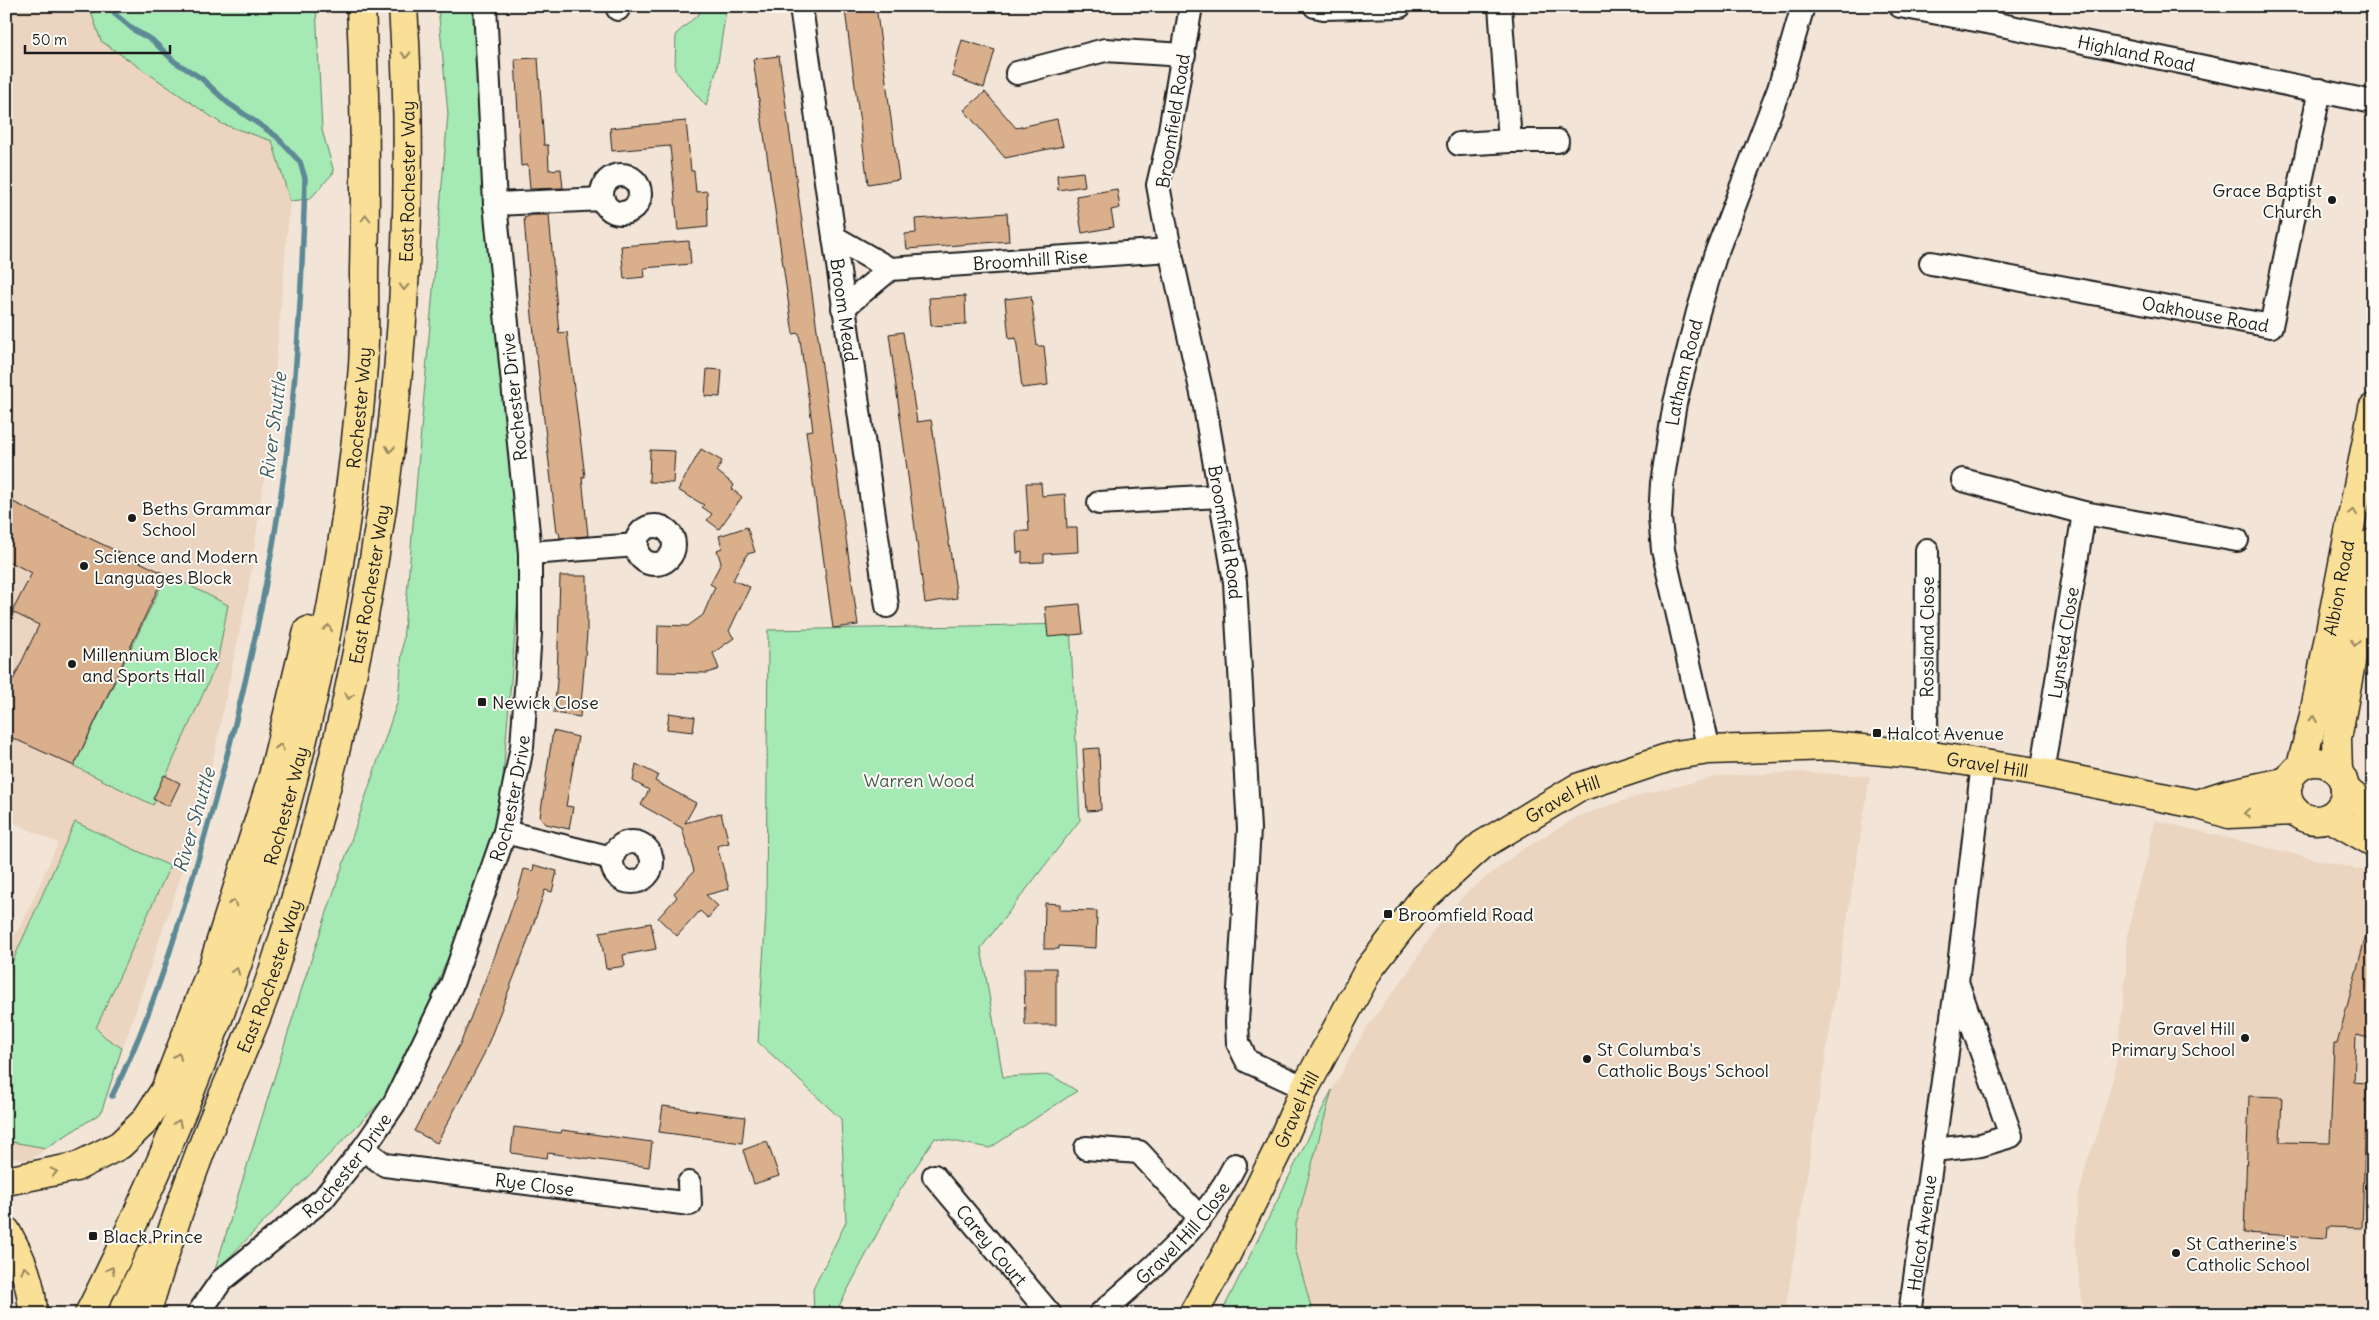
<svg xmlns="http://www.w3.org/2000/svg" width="2379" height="1320" font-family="Delius,sans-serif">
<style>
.built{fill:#ebd5c0}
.green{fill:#a5e9b4;stroke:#608268}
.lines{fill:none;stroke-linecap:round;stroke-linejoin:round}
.stream{stroke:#5b8995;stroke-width:5.5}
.building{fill:#daaf8b;stroke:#1c1c1c}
.street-casing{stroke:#1c1c1c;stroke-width:26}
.primary-casing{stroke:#1c1c1c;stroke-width:31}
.highway-casing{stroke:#1c1c1c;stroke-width:31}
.street{stroke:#fdfcf7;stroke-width:22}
.primary{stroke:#fadf96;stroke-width:28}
.highway{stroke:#fadf96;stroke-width:28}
.oneway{stroke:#96875f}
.poi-dot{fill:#1c1c1c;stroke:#fdfcf7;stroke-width:2}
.labels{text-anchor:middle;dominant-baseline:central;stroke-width:4;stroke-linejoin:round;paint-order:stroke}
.street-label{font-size:18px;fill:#1c1c1c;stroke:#fdfcf7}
.poi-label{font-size:18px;fill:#1c1c1c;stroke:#fdfcf7;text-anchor:start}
.park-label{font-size:18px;fill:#455a4a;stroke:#fdfcf7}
.water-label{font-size:19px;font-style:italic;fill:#415c62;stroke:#fdfcf7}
</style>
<rect width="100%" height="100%" fill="#f2e5d7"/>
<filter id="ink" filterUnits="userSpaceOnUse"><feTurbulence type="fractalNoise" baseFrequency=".02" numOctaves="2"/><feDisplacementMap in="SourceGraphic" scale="10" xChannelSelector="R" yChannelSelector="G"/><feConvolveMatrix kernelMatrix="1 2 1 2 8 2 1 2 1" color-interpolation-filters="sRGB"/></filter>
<g filter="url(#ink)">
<path class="built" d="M6,6H103L272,141L290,201L269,445L248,591L202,814L101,1113L28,1161L6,1156V948L23,922L58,843L6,819Z
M2373,682V755L2367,746L2368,704Z
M1802,772L1870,776L1785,1314H1313L1295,1248L1296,1224L1332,1090L1366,1028L1406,975L1433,931L1467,892L1520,851L1579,816L1647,793L1720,776Z
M2154,820L2373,873V1314H2084L2075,1247L2078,1199L2088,1157L2095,1142L2116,1067L2126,972V945L2136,892L2148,856Z"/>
<path class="green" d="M89,6H316L322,130L334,172L310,199L290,201L272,141L222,124L101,41Z
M438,6H481L522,551L498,835L395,1087L214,1273L304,981L398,700L448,114Z
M699,6H762L726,10L717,69L706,106L675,70L676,34L700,13Z
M167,574L228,605L217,663L153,805L74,766Z
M1070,624L1080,820L981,948L1003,1077L1051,1075L1077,1091L990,1148L935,1138L899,1192L835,1314H814L813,1289L846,1222L841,1119L758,1042L766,912L768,630Z
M75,822L170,866L96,1028L105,1037L122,1048L101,1113L46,1148L6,1141V976Z
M1332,1090L1296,1224L1295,1248L1313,1314H1221Z"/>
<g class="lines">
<path class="stream" d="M111,6L116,15L134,30L152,40L175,62L201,78L228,103L276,136L300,162L305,178C303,254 300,330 292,406C277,555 244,702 202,846C177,931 152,1017 112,1096"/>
</g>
<path class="building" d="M876,6L899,179L868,184L845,10Z
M962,40L995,50L984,88L952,76Z
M779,56L858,625L833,628L806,431L813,430L799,333L793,334L753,59Z
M538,58L544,145H548L549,170L561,169L563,188L530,189L528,165L521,166L515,59Z
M985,92L1016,128L1057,119L1063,146L1005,158L964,110Z
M686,121L691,171H694L696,192L707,191L708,227L678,230L670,146L612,151L610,128Z
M1083,172L1085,186L1058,190L1057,175Z
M1117,189L1120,208L1111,210L1114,227L1082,233L1076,196Z
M1007,213L1009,241L907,249L905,234L916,233L915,219Z
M532,215H549L559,333L567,332L585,477H582L588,536L560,538L559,532H557L532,316L524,218Z
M689,241L691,264L644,268L645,277L624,279L621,246Z
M965,296L966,324L931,326L929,298Z
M1031,296L1037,346H1044L1048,385L1022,388L1016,338L1009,339L1005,299Z
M903,332L917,422L931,420L932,425L957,598L925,603L889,334Z
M707,369L722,370L720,397L705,396Z
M701,449L722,461L717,471L734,485L732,489L742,497L719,529L707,520L712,514L702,507L704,505L678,490Z
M650,450L675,451L673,483L649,482Z
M1026,483H1041L1042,496L1065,494L1067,528H1077L1078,552L1044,554V562L1022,563V552L1017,553L1016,531H1029Z
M11,501L165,574L74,766L6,735V695L39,625L12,612L32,573L6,560V511Z
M747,527L755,552L747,554L733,580L750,587L729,631L734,638L713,653L719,669L708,673L657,672L658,625L688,626L703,615L715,587L710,584L721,563L717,550L722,548L719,536Z
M560,576H587V633L580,717L554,713L557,681Z
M1080,604L1083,634L1048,637L1045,607Z
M669,713L695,717L693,732L667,729Z
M553,731L578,737L566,806L573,807L569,829L546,824L540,817Z
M1099,748L1101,810L1087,811L1083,749Z
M636,764L658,775L655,781L696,803L685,823L721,813L729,843L717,846L729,889L706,895L718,906L708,918L700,911L677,936L658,918L677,897L674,893L694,871L682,828L641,805L649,790L633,781Z
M164,775L180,783L169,806L153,799Z
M534,865L557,871L552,892L545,890L526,946L484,1054L437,1143L414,1131L461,1042L502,937L515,899H516L524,869L533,871Z
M1045,903L1060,904V910L1097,911L1096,948L1059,946V949H1044Z
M651,923L656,949L623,955L625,966L606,969L600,932Z
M2368,927L2373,928V1039L2356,1035L2354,1082L2367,1083L2362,1228L2328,1227L2327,1238L2244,1233L2249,1096L2282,1097L2280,1142L2330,1143L2334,1044H2337Z
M1024,968H1056V1025H1025Z
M663,1106L745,1117L742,1143L659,1132Z
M514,1127L561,1133L562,1130L652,1142L649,1167L548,1153L547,1158L511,1153Z
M767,1141L779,1176L754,1184L743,1150Z"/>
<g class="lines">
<g class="street-casing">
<g id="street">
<path d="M618,6V9"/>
<path id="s1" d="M1191,6L1168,142L1158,185L1170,250L1205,407L1235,582L1249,829L1237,1022L1238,1043L1247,1061L1305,1088"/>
<path d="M1315,6L1324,8L1400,6"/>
<path id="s2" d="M1900,6L1992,23L2373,102"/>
<path id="s3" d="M802,14L887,606"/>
<path d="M1017,73L1105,50L1184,55"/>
<path d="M1510,141H1557"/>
<path d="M1459,144L1510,141L1500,6"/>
<circle cx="621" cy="194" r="19"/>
<path d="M495,204L603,199"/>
<path id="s4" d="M834,237L890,269L1170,250"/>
<path id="s5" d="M1931,263L2271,326L2320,90"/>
<path d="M843,308L890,269"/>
<path d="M1963,480L2084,513"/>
<path d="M1099,503L1219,496"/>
<circle cx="655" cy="545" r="19"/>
<path d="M530,553L637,545"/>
<path id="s6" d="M1709,750L1663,550L1660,518L1662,483L1675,403L1698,312L1715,256L1779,89L1803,6"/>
<path id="s7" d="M1926,755L1927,550"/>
<path id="s8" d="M2042,773L2084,513L2237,540"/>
<path d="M505,832L612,858"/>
<circle cx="632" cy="862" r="20"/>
<path d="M1086,1148L1139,1152L1200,1218"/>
<path id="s9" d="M363,1149L385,1165L690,1204L689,1183"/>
<path d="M1933,1150L1981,1145L2011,1136L1958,985"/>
<path id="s10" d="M934,1176L1050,1314"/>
<path id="s11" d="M198,1314L221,1281L323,1199L363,1149L394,1104L452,984L505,832L522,747L530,633V553L495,204L485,6"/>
<path id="s12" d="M1100,1314C1151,1269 1204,1227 1235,1165"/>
<path id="s13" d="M1910,1314L1957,982L1983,763"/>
</g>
</g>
<g class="primary-casing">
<g id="primary">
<circle cx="2316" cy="791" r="29"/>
<path id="s14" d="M2301,766L2313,720L2373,408"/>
<path d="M2338,771L2337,739L2373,543"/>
<path d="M2345,789L2373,813"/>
<path d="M2196,804L2227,794L2289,781"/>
<path d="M2329,817L2373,842"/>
<path id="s15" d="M1193,1314L1226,1255L1278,1150L1305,1088L1369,969L1423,899L1482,845L1577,788L1676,755L1709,750L1831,746L1926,755L2042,773L2196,804L2229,814L2295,811"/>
</g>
</g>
<g class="highway-casing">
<g id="highway">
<path d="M6,1181L76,1167L120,1145L145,1121L165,1090L214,963L273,776L308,631"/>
<path d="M6,1231C21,1257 32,1283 33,1314"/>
<path id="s16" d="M89,1314C239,1019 337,697 363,366C365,335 364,303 364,271C366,183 365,95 361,6"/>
<path d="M122,1314L150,1256"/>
<path id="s17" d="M146,1314C164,1254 184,1193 207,1135C229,1079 257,1023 275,965C375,656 424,331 403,6"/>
</g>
</g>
<use href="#street" class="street"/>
<use href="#primary" class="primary"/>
<use href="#highway" class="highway"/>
</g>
<defs><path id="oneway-chevron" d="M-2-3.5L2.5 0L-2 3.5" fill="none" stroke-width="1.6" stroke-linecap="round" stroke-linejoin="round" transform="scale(1.25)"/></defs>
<g class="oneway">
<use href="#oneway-chevron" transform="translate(406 55) rotate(89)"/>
<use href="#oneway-chevron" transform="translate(366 218) rotate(-90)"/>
<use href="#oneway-chevron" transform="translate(404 287) rotate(93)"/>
<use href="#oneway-chevron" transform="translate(390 449) rotate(96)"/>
<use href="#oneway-chevron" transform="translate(2353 512) rotate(-79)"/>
<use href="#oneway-chevron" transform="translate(328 628) rotate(-81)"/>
<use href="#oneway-chevron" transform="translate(2355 643) rotate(100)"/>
<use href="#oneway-chevron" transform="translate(349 696) rotate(102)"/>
<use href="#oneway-chevron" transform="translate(2313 719) rotate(-79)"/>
<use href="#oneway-chevron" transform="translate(280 747) rotate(-76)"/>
<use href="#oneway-chevron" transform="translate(2247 813) rotate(176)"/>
<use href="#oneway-chevron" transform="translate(233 903) rotate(-73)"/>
<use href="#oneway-chevron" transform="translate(236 971) rotate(-70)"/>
<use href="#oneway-chevron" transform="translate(178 1056) rotate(-69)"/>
<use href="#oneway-chevron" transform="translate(178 1123) rotate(-68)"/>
<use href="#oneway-chevron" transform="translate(54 1172) rotate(-13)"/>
<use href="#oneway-chevron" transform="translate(25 1270) rotate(-106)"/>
<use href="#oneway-chevron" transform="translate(111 1270) rotate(-63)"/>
</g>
</g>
<g class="poi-dot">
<circle cx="2332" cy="200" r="5"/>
<circle cx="132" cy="518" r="5"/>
<circle cx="84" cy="566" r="5"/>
<circle cx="72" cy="664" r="5"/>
<rect x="477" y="697" width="10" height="10" rx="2.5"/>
<rect x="1872" y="728" width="10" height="10" rx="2.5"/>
<rect x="1383" y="909" width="10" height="10" rx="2.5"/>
<circle cx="2245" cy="1038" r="5"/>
<circle cx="1587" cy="1059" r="5"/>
<rect x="88" y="1231" width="10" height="10" rx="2.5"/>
<circle cx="2176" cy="1253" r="5"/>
</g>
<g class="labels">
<g class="street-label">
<text stroke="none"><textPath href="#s2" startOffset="241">Highland Road</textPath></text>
<text transform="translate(1173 121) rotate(-81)">Broomfield Road</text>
<text stroke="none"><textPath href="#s17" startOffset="1170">East Rochester Way</textPath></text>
<text stroke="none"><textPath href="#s4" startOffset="205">Broomhill Rise</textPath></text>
<text stroke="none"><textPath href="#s3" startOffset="299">Broom Mead</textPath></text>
<text stroke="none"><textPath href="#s5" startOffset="279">Oakhouse Road</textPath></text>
<text stroke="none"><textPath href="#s6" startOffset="385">Latham Road</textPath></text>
<text transform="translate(514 397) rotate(-96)">Rochester Drive</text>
<text stroke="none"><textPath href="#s16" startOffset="951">Rochester Way</textPath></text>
<text stroke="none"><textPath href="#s1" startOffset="536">Broomfield Road</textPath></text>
<text stroke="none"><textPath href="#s17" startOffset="765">East Rochester Way</textPath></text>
<text stroke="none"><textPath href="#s14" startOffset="182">Albion Road</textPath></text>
<text stroke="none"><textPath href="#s7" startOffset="118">Rossland Close</textPath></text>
<text stroke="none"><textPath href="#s8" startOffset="132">Lynsted Close</textPath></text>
<text stroke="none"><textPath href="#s15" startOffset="1084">Gravel Hill</textPath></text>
<text stroke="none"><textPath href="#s11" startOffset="618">Rochester Drive</textPath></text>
<text stroke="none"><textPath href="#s15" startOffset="649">Gravel Hill</textPath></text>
<text stroke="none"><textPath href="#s16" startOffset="546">Rochester Way</textPath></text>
<text stroke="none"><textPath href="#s17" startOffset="360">East Rochester Way</textPath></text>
<text stroke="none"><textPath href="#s15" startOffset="229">Gravel Hill</textPath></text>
<text stroke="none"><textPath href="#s11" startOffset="212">Rochester Drive</textPath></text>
<text stroke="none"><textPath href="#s9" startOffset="178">Rye Close</textPath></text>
<text stroke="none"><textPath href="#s12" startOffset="116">Gravel Hill Close</textPath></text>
<text stroke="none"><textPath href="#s13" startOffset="82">Halcot Avenue</textPath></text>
<text stroke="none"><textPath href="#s10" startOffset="90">Carey Court</textPath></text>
</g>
<g class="poi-label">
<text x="2322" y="190" text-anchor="end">Grace Baptist<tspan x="2322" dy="21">Church</tspan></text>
<text x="142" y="508">Beths Grammar<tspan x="142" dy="21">School</tspan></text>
<text x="94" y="556">Science and Modern<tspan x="94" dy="21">Languages Block</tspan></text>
<text x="82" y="654">Millennium Block<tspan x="82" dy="21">and Sports Hall</tspan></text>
<text x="492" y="702">Newick Close</text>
<text x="1887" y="733">Halcot Avenue</text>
<text x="1398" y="914">Broomfield Road</text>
<text x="2235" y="1028" text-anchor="end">Gravel Hill<tspan x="2235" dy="21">Primary School</tspan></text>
<text x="1597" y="1049">St Columba's<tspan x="1597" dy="21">Catholic Boys' School</tspan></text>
<text x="103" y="1236">Black Prince</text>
<text x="2186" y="1243">St Catherine's<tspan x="2186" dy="21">Catholic School</tspan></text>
</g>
<g class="park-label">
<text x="919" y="780">Warren Wood</text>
</g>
<g class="water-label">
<text transform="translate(273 426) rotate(-83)">River Shuttle</text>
<text transform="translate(194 820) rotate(-74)">River Shuttle</text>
</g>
</g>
<rect width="2379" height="1320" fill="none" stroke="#fdfcf7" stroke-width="25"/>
<rect x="12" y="12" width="2354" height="1295" fill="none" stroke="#1c1c1c" stroke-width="2" filter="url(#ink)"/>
<path d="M25 45v8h145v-8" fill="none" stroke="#1c1c1c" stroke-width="2.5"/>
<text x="32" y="45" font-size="15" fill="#1c1c1c" stroke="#fdfcf7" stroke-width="4" paint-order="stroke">50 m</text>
</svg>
